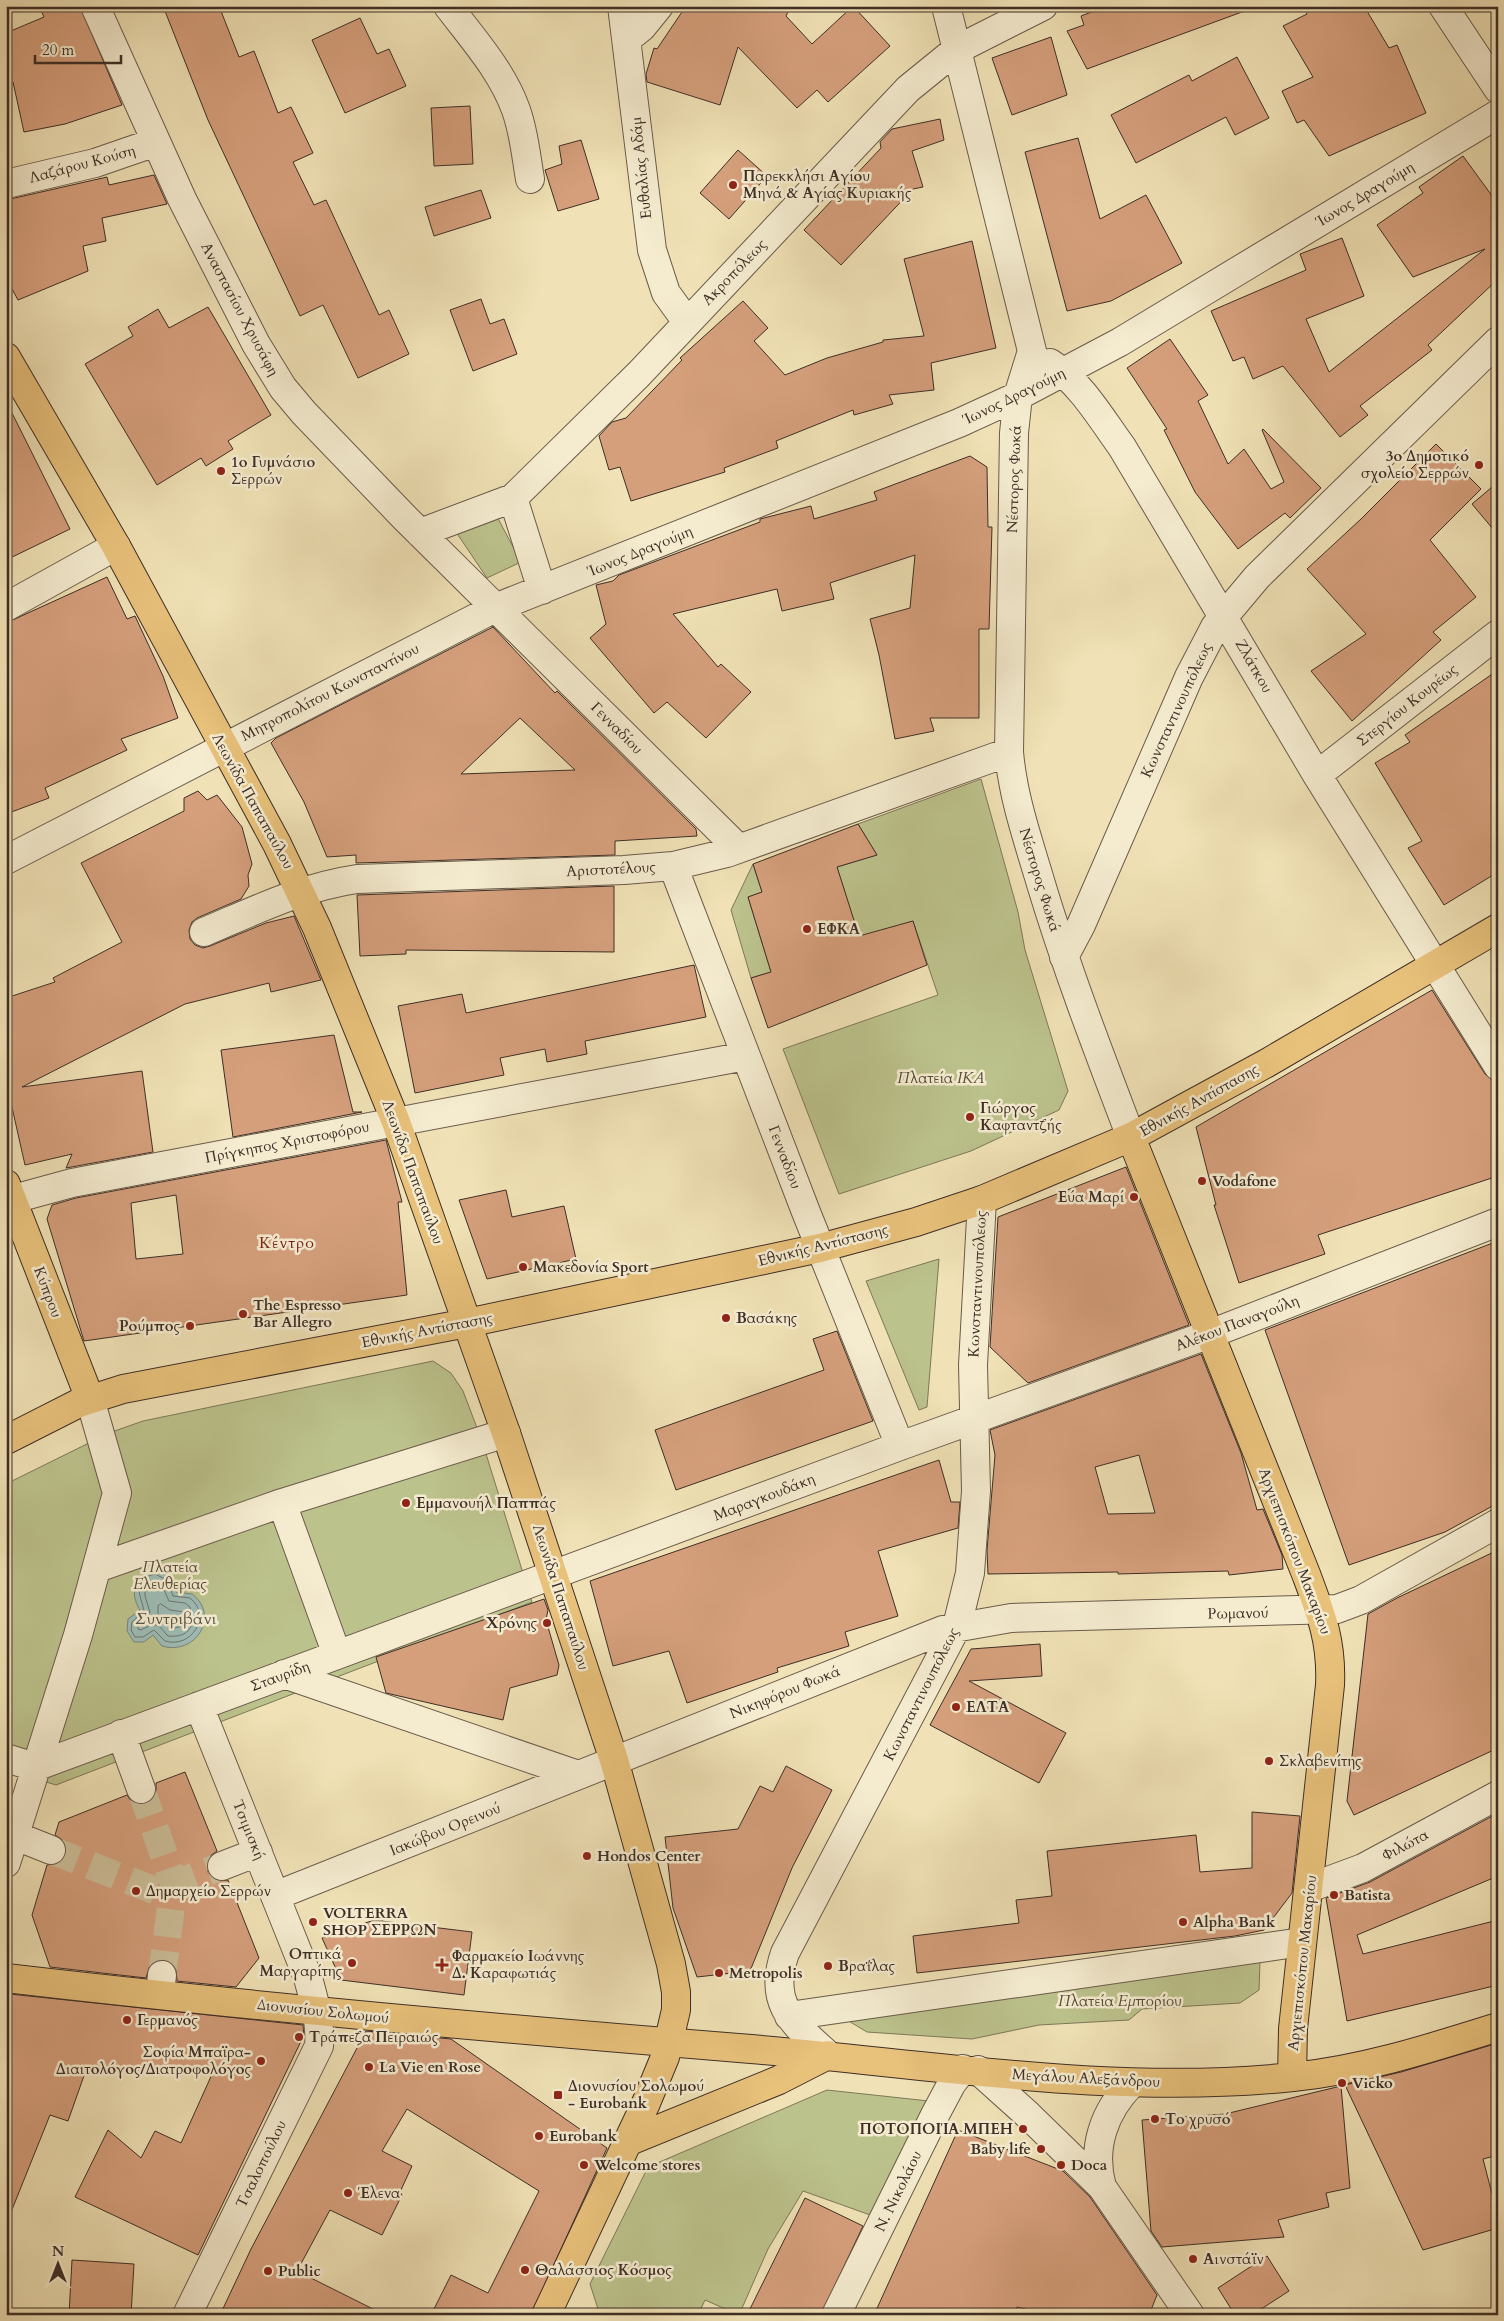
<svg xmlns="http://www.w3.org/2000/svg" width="1504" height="2321" font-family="Cardo,serif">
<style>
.green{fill:#bcc28c;stroke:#7d785a}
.water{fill:#9dbcb6;stroke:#77837d}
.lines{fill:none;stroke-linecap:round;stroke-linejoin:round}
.shore{stroke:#6e756e;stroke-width:1}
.building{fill:#d59f7c;stroke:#3e2e27;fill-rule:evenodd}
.minor-tunnel{stroke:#ccbe99;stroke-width:28;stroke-dasharray:28 14;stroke-linecap:butt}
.minor-casing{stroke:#6a5b4b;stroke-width:30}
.major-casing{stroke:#3e2e27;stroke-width:30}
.minor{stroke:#f5ecd0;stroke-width:28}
.major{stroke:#e8c17b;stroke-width:28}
.poi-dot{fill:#8f2418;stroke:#f5ecd0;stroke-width:2}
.labels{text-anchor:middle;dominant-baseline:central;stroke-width:5;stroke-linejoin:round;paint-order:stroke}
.street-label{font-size:15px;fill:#3e2e27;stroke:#f5ecd0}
.poi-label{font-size:15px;font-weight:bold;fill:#3e2e27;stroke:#f5ecd0;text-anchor:start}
.park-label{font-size:15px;font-style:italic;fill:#574c3b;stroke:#f5ecd0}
.neighbourhood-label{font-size:16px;letter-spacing:1px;fill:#7a1f14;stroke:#f5ecd0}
.water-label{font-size:16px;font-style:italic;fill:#56524b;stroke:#f5ecd0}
</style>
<rect width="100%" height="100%" fill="#f0e2b6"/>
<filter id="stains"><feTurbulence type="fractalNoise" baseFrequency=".004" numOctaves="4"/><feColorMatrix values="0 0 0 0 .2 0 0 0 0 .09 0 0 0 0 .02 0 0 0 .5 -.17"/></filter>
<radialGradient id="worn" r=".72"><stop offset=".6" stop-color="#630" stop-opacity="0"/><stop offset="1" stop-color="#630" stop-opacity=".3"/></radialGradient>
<path class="green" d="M493,509L521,562L487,578L454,529Z
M981,779L1018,912L1025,950L1068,1091L1059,1110L971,1151L839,1194L783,1049L938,995L913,921L859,937L837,867L877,855L858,824Z
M753,864L762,892L748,897L771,972L751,978L731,910Z
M939,1259L927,1407L919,1410L866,1281Z
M433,1361L451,1373L463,1391L482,1441L532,1602L56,1785L6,1770V1484L109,1433L143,1421Z
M1260,1961L1259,1990L1240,2003L1142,2009L1129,2020L1039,2025L972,2039L867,2032L847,2020Z
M827,2090L929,2101L873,2216L803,2191L768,2249L739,2315L705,2300L698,2315H600L590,2284L648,2167Z"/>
<path class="water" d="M156,1569L171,1577L176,1592L192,1594C221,1616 195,1656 162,1646L153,1635L144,1642H134L127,1631L128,1619L140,1610C129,1593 134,1573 156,1569Z"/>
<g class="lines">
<path class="shore" d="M155,1574L167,1580L173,1596L190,1598C213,1616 191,1649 165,1641L154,1630L143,1637H135L131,1630L132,1622L144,1611C141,1595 130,1580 155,1574Z
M155,1581L161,1583L169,1601L185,1603L190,1607L192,1624C188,1635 179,1637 168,1636L160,1627L153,1624L141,1630L138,1629V1625L147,1618L150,1612L145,1596V1589Z
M161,1604L170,1610L184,1612L186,1618L182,1626L172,1629L158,1617V1606Z"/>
</g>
<path class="building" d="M39,6H80L122,105L65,124L24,132L13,82L6,85V33L44,17Z
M163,6H219L239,57L254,51L278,113L291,107L313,153L293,162L314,205L326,200L379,315L389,310L409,354L358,378L323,305L300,316L208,120Z
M686,6H791L786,16L812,44L853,6L890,46L828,102L817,90L797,108L738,47L720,105L647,82L646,74L654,48L657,49Z
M1107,6H1250V9L1087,69L1067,31L1084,25L1081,16Z
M1303,6H1364L1389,48L1397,45L1426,113L1329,156L1304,120L1297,123L1282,91L1313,77L1283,26L1307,14Z
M360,18L377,54L389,49L406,86L345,113L312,40Z
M1051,37L1067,95L1012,115L992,58Z
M1237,57L1269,118L1235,135L1226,117L1136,163L1111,115L1189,75L1192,81Z
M470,106L473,164L434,166L431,108Z
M940,119L944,140L912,151L923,187L913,189L841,265L804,230L881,148L880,142L892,129Z
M1078,138L1100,219L1146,195L1182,263L1111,301L1067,311L1025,152Z
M581,140L599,199L558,211L545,170L562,164L559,146Z
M738,150L767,176L729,219L700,193Z
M1463,156L1498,204V279L1428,345L1432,350L1360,406L1368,415L1340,437L1283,366L1253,379L1244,357L1233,361L1211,311L1306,270L1300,254L1342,238L1364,296L1306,319L1329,372L1485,249L1413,277L1377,225L1423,193L1419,187Z
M154,175L167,204L102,218L106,241L83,246L88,271L18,300L6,278V200L107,177L109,185Z
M481,190L491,218L434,236L425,207Z
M972,241L996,348L931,363L934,390L889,395L893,404L854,415L853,410L776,441L778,448L724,468L725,472L631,501L620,467L609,470L599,436L612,422L626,418L682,360L680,358L743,301L768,328L754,341L785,375L827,358L883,342V340L924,336L904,259Z
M481,299L490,324L504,319L517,354L473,371L450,310Z
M208,307L271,415L228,441L233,449L206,466L201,458L157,485L85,364L133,336L128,327L158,309L169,328Z
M1170,339L1208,395L1198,401L1228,464L1244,449L1271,489L1284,482L1262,430L1263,429L1321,488L1290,518L1285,513L1238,549L1195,492L1164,430L1167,429L1127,368Z
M6,401L70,529L6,560Z
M1436,444L1481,489L1430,540L1476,597L1433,632L1441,640L1352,721L1311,671L1366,634L1307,569L1361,519Z
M970,456L987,467L988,527H992L989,629H979V718H930L934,731L895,739L879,655L870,619L910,608L915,555L830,583L834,599L782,611L777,589L673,614L718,667L721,664L751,692L706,738L667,702L654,713L590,638L606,624L596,585L613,581L619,575L760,522V519L811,506L814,519L877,500L874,492Z
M1498,482V535L1472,504Z
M107,577L127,619L135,616L163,676L178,718L121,739L127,750L45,788L49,798L6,814V623Z
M493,627L555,693L557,691L696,829L697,836L615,841V855L356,863V855L327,857L304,802L271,743L276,738ZM520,718L575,770L461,774Z
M1498,670V872L1444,905L1408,848L1422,841L1375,763L1410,742L1405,735Z
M198,791L207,800L217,795L242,827L252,864L248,875L249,886L241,899L197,918L192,922L189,930L190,939L195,945L203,948L210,946L266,923L294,916L321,980L271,992L269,983L185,1004L22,1087L142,1071L153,1152L66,1168L72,1154L25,1165L9,1094L6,1095V998L55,982L53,978L122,942L81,863L184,811V798Z
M858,824L877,855L837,867L859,936L913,921L927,965L768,1028L751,978L771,972L748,897L762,892L753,864Z
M614,886V952L406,950V954L360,956L357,895Z
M694,965L706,1017L585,1041L587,1054L547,1062L545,1049L500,1058L504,1075L415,1093L398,1006L462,994L466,1013Z
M1432,990L1485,1074L1498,1083V1176L1318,1235L1325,1254L1239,1283L1214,1205H1216L1196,1127Z
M334,1035L353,1112H362L233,1137L221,1050Z
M386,1140L402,1202H398L407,1295L84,1341L47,1219L52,1205L76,1198ZM176,1195L183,1254L136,1259L131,1203Z
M1126,1167L1189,1325L1028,1383L990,1347L998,1217Z
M506,1190L512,1217L564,1206L576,1259L487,1279L459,1200Z
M1498,1241V1503L1445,1532L1349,1565L1265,1330Z
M837,1331L873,1421L676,1490L655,1430L824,1370L813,1339Z
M1201,1354L1241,1453L1257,1510L1263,1509L1282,1555L1283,1569L1229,1575L1228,1571L1118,1574V1572L988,1574L987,1550L995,1455L990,1430ZM1139,1455L1155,1513L1108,1514L1095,1467Z
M939,1460L951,1502H960L958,1528L878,1551L898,1616L845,1632L849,1646L777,1668L778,1672L687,1703L669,1651L613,1666L590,1581Z
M1498,1550V1748L1354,1815L1347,1801L1368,1614L1397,1598Z
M544,1599L548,1610L546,1620L559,1665L557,1675L510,1688L503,1720L386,1693L376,1657Z
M1040,1644L1042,1676L969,1681L1066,1733L1039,1783L930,1725L971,1649Z
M786,1766L832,1790L792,1868L750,1971L697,1977L673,1908L665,1837L738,1829L760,1786L773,1792Z
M185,1772L217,1851L210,1856L207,1863L208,1872L212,1878L219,1881L228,1880L259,1958L236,1987L177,1981L176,1968L171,1962L164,1960L156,1961L150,1965L146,1978L50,1967L32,1915L47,1865L60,1863L66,1855V1847L64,1841L55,1835L59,1822L127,1795L131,1801L138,1804L147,1803L153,1799L156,1792V1783Z
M1252,1812L1300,1816L1292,1893L1264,1930L1235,1936L917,1973L913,1936L1019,1923L1016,1900L1052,1896L1047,1851L1196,1835L1200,1872L1252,1868Z
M1498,1813V1876L1357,1935L1363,1954L1498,1920V1985L1347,2021L1326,1898L1370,1882Z
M374,1920L472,1932L464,1995L341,1980L322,1938Z
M10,1994L303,2025L304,2035L198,2255L75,2197L108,2130L141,2158L155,2131L181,2143L213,2072L86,2070L68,2121L50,2115L9,2217H6V2004Z
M366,2031L451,2039L607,2148L531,2315H431L451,2275L488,2293L539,2191L407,2109L382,2151L412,2166L400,2192L402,2195L382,2235L330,2210L297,2271L385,2315H220L251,2249Z
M1498,2043V2155L1483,2159L1498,2217V2228L1423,2250L1345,2085L1401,2072Z
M1341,2086L1350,2188L1326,2193L1329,2207L1278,2220L1284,2237L1162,2247L1151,2231L1142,2120L1225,2114Z
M958,2130L1063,2171L1090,2197L1157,2295L1149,2315H1050L1017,2307L1014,2315H874Z
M805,2198L863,2226L821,2315H747Z
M1267,2256L1289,2291L1252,2315H1235L1218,2288Z
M72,2260L134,2264L131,2315H69Z"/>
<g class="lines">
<path class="minor-tunnel" d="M141,1789L174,1884L162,1975
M51,1850L156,1891L222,1866"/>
<g class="minor-casing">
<path id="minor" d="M95,6L182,199L256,344L283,388L304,413L404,517L738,848
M448,6C473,39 502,71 516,110C524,132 526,156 530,179
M622,6L652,250L666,293L687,322
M946,6L1032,351L1018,396L1014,433L1009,752C1013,798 1028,840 1041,884C1067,970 1099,1053 1131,1137
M1443,6L1498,89
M627,39L642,27L659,6
M6,184L95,163L156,142
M1050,363C1080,382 1101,418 1122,447L1317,775L1498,1066
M420,533L513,498
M542,590L513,498L639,374L908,89L956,50L1043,6
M6,607L116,546
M1317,775L1498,634
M6,860L495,608L959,423L1018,396L1120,342L1498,114
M673,866L806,1212L900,1446
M204,932C254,911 302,887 357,879L624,870L673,866L727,853L1009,752
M1064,957L1081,925L1189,677L1215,627L1257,577L1498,341
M6,1201L72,1183L746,1056
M97,1568L282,1503
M337,1655L282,1503L506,1433
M284,1674L578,1775
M121,1734L141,1789
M6,1758L35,1767L900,1446L1210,1334L1498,1222
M16,1836L51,1850
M6,1863L78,1635L117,1493L90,1399
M222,1866L258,1852
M1309,1888L1363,1868L1498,1795
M275,1896L943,1630L1011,1618L1337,1609L1361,1600L1498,1523
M160,1994L162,1975
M789,2016L1302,1942
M828,2055C794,2024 767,2004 785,1953L957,1626L970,1573L976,1491L973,1365L982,1200
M978,2070L1028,2115L1102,2187L1190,2315
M1102,2187C1091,2148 1104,2111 1132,2083
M187,2315L319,2046C321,2023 314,2000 308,1978L199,1706
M836,2315L936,2113L952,2083L963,2069"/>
</g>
<g class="major-casing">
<path id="major" d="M6,357L116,546L277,844L317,928L396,1122L506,1433L614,1760L671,1964L676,1992V2010L665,2057L646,2103L546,2315
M1131,1137L1306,1574C1321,1614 1332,1641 1330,1685L1293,2029L1292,2077
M6,1184L90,1399
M6,1440L79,1403L123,1389L467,1323L820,1248L916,1222L982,1200L1131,1137L1267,1063L1498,928
M6,1978C254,2007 502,2029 751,2049C931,2064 1112,2096 1293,2077C1363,2070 1431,2048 1498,2027
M627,2142L779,2080L828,2055"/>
</g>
<use href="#minor" class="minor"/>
<use href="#major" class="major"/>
</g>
<g class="poi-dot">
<circle cx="733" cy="185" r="5"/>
<circle cx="1479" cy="465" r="5"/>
<circle cx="221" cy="471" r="5"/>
<circle cx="807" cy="929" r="5"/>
<circle cx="970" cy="1117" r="5"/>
<circle cx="1202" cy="1181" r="5"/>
<circle cx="1134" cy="1197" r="5"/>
<circle cx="523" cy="1267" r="5"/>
<circle cx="243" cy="1314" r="5"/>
<circle cx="726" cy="1318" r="5"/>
<circle cx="190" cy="1326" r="5"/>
<circle cx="406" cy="1503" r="5"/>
<circle cx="547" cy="1623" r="5"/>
<circle cx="956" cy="1707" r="5"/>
<circle cx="1269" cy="1761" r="5"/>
<circle cx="587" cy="1856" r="5"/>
<circle cx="136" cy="1891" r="5"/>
<circle cx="1334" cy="1895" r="5"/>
<circle cx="313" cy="1922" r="5"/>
<circle cx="1183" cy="1922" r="5"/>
<circle cx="352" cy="1963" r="5"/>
<path d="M439.5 1957.5h5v5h5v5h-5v5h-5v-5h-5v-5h5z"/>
<circle cx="828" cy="1966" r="5"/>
<circle cx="719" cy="1973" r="5"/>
<circle cx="127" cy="2020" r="5"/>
<circle cx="299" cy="2037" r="5"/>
<circle cx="261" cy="2061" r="5"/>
<circle cx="369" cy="2067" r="5"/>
<circle cx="1342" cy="2083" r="5"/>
<rect x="553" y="2090" width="10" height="10" rx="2.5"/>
<circle cx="1155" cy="2119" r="5"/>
<circle cx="1023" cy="2129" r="5"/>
<circle cx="539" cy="2136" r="5"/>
<circle cx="1041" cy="2149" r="5"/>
<circle cx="584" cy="2165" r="5"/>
<circle cx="1061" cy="2165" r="5"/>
<circle cx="348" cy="2193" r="5"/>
<circle cx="1193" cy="2259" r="5"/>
<circle cx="525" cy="2270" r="5"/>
<circle cx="268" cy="2271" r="5"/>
</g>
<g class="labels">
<g class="street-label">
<text transform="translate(82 164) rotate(-15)">Λαζάρου Κούση</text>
<text transform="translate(641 168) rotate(-96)">Ευθαλίας Αδάμ</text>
<text transform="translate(1365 194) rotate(-31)">Ίωνος Δραγούμη</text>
<text transform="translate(734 272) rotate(-46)">Ακροπόλεως</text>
<text transform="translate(240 309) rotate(62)">Αναστασίου Χρυσάφη</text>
<text transform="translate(1014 396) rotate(-26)">Ίωνος Δραγούμη</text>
<text transform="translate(1014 479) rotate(-88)">Νέστορος Φωκά</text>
<text transform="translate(640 551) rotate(-22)">Ίωνος Δραγούμη</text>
<text transform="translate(1254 666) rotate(60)">Ζλάτκου</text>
<text transform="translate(330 692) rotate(-27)">Μητροπολίτου Κωνσταντίνου</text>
<text transform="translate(1407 705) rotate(-38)">Στεργίου Κουρέως</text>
<text transform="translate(1176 710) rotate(-65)">Κωνσταντινουπόλεως</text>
<text transform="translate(617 728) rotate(45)">Γενναδίου</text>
<text transform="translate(253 801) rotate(61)">Λεωνίδα Παπαπαύλου</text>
<text transform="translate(611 869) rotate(-3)">Αριστοτέλους</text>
<text transform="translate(1040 880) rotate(73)">Νέστορος Φωκά</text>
<text transform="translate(1199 1100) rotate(-29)">Εθνικής Αντίστασης</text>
<text transform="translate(287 1142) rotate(-11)">Πρίγκηπος Χριστοφόρου</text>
<text transform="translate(785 1157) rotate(69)">Γενναδίου</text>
<text transform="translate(413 1172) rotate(70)">Λεωνίδα Παπαπαύλου</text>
<text transform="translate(823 1245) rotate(-14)">Εθνικής Αντίστασης</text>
<text transform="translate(977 1284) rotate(-87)">Κωνσταντινουπόλεως</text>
<text transform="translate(48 1292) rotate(69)">Κύπρου</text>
<text transform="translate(1237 1323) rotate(-21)">Αλέκου Παναγούλη</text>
<text transform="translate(427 1330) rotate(-11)">Εθνικής Αντίστασης</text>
<text transform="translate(764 1497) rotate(-21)">Μαραγκουδάκη</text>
<text transform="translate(1295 1551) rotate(69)">Αρχιεπισκόπου Μακαρίου</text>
<text transform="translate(561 1597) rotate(72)">Λεωνίδα Παπαπαύλου</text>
<text transform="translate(1238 1613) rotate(-1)">Ρωμανού</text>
<text transform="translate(280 1676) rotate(-20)">Σταυρίδη</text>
<text transform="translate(785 1692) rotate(-22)">Νικηφόρου Φωκά</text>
<text transform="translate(921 1694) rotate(-63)">Κωνσταντινουπόλεως</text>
<text transform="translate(445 1829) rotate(-22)">Ιακώβου Ορεινού</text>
<text transform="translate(249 1830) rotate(68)">Τσιμισκή</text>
<text transform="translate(1405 1845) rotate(-28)">Φιλώτα</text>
<text transform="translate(1302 1963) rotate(-84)">Αρχιεπισκόπου Μακαρίου</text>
<text transform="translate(323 2011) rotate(6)">Διονυσίου Σολωμού</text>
<text transform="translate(1086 2078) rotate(3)">Μεγάλου Αλεξάνδρου</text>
<text transform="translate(261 2164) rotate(-64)">Τσαλοπούλου</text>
<text transform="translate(898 2191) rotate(-64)">Ν. Νικολάου</text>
</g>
<g class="poi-label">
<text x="743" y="176">Παρεκκλήσι Αγίου<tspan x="743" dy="17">Μηνά &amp; Αγίας Κυριακής</tspan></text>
<text x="1469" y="456" text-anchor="end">3ο Δημοτικό<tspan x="1469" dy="17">σχολείο Σερρών</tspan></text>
<text x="231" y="462">1ο Γυμνάσιο<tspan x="231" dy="17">Σερρών</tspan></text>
<text x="817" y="929">ΕΦΚΑ</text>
<text x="980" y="1108">Γιώργος<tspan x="980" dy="17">Καφταντζής</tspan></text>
<text x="1212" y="1181">Vodafone</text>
<text x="1124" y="1197" text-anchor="end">Εύα Μαρί</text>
<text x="533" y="1267">Μακεδονία Sport</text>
<text x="253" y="1305">The Espresso<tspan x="253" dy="17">Bar Allegro</tspan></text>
<text x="736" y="1318">Βασάκης</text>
<text x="180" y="1326" text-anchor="end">Ρούμπος</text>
<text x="416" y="1503">Εμμανουήλ Παππάς</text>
<text x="537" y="1623" text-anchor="end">Χρόνης</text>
<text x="966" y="1707">ΕΛΤΑ</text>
<text x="1279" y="1761">Σκλαβενίτης</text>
<text x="597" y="1856">Hondos Center</text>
<text x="146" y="1891">Δημαρχείο Σερρών</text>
<text x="1344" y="1895">Batista</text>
<text x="323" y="1913">VOLTERRA<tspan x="323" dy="17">SHOP ΣΕΡΡΩΝ</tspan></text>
<text x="1193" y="1922">Alpha Bank</text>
<text x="342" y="1954" text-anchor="end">Οπτικά<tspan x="342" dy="17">Μαργαρίτης</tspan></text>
<text x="452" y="1956">Φαρμακείο Ιωάννης<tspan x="452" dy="17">Δ. Καραφωτιάς</tspan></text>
<text x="838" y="1966">Βραΐλας</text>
<text x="729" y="1973">Metropolis</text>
<text x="137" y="2020">Γερμανός</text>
<text x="309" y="2037">Τράπεζα Πειραιώς</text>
<text x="251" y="2052" text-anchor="end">Σοφία Μπαϊρα-<tspan x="251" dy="17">Διαιτολόγος/Διατροφολόγος</tspan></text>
<text x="379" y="2067">La Vie en Rose</text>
<text x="1352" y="2083">Vicko</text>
<text x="568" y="2086">Διονυσίου Σολωμού<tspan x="568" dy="17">- Eurobank</tspan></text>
<text x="1165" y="2119">Το χρυσό</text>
<text x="1013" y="2129" text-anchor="end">ΠΟΤΟΠΟΙΊΑ ΜΠΕΗ</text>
<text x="549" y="2136">Eurobank</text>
<text x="1031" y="2149" text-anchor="end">Baby life</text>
<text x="594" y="2165">Welcome stores</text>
<text x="1071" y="2165">Doca</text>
<text x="358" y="2193">Έλενα</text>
<text x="1203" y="2259">Αινστάϊν</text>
<text x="535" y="2270">Θαλάσσιος Κόσμος</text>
<text x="278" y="2271">Public</text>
</g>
<g class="park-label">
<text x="941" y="1078">Πλατεία ΙΚΑ</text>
<text x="170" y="1567">Πλατεία<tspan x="170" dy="17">Ελευθερίας</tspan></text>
<text x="1120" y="2001">Πλατεία Εμπορίου</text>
</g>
<g class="neighbourhood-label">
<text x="287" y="1243">Κέντρο</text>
</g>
<g class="water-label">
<text x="176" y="1619">Συντριβάνι</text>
</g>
</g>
<rect width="1504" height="2321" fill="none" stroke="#f0e2b6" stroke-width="25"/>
<rect x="8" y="8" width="1489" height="2306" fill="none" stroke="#3e2e27" stroke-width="2.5"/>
<rect x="12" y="12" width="1479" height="2296" fill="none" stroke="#3e2e27"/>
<g transform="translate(58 2264)" stroke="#f5ecd0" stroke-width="4" paint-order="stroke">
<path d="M0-4L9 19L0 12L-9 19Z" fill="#3e2e27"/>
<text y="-8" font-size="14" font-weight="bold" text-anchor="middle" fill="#3e2e27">N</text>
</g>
<path d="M35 55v8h86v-8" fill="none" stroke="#3e2e27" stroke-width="2.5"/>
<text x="42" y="55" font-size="15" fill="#3e2e27" stroke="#f5ecd0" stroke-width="4" paint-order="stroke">20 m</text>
<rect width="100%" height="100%" filter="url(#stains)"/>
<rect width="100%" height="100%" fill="url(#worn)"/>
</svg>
